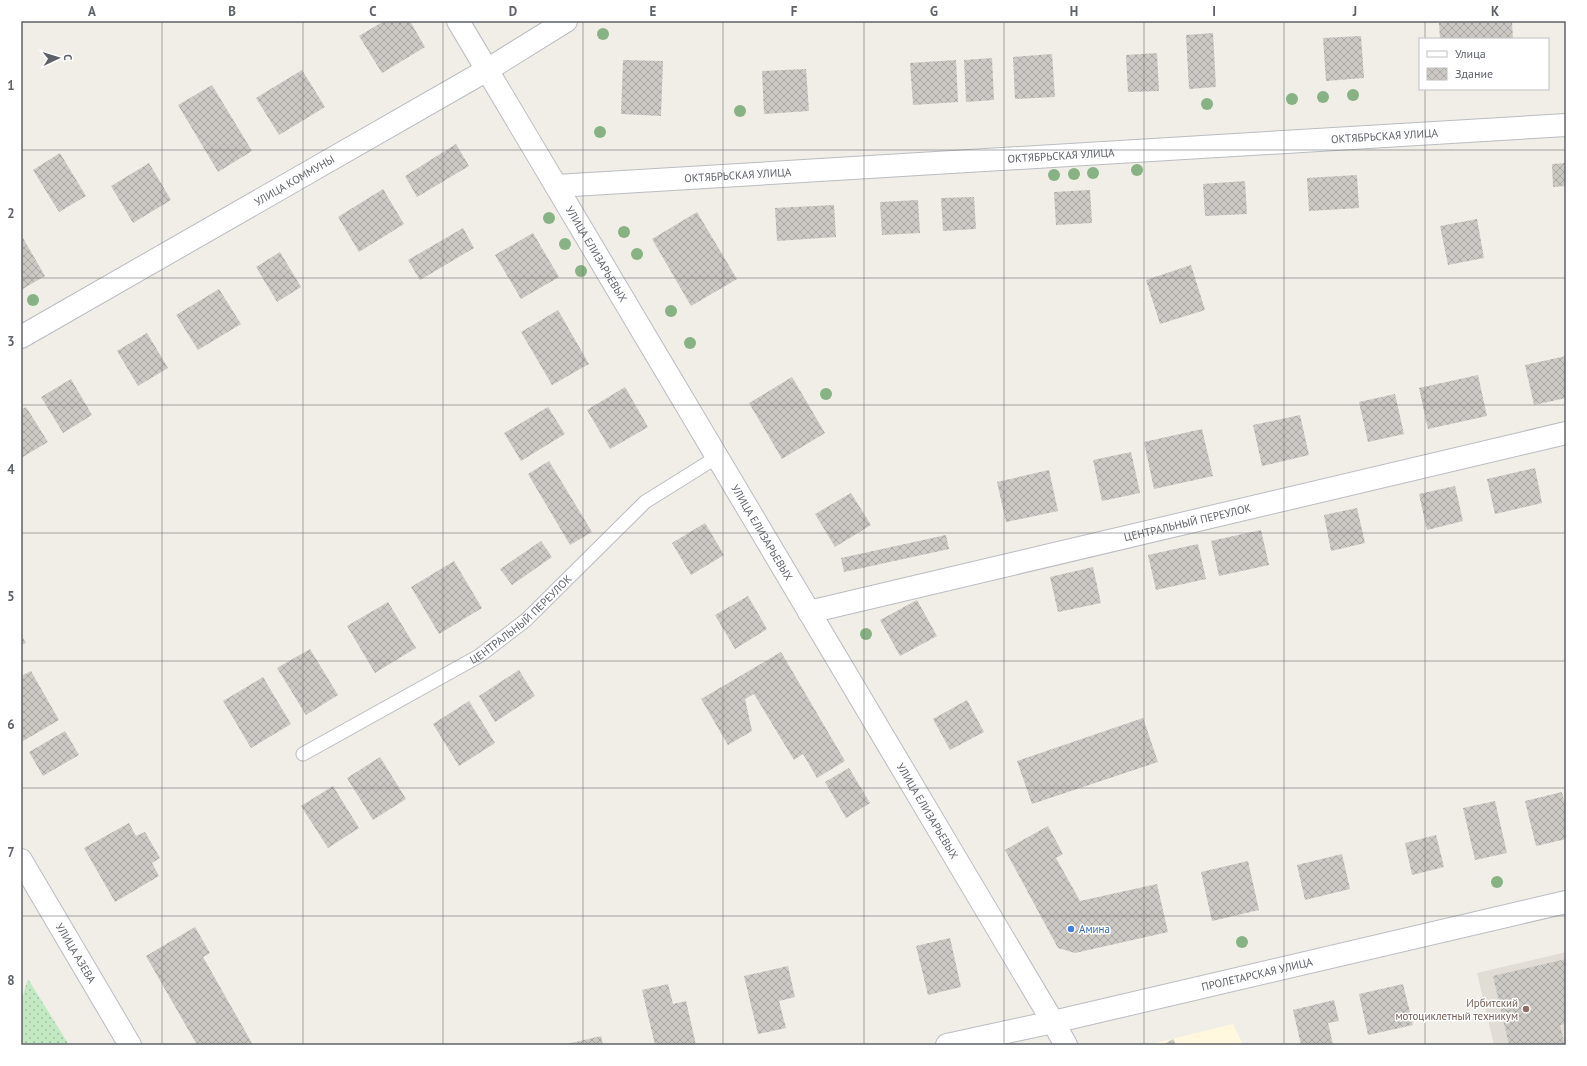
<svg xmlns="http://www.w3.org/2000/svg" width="1587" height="1066" font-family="'PT Sans',sans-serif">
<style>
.commercial{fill:#fff7de}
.education{fill:#e1ddd5}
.grass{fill:url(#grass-dots)}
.building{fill:url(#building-cross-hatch)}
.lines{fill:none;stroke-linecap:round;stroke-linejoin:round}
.service-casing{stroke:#b9bcc1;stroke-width:15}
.minor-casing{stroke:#b9bcc1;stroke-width:24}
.tertiary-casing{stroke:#b9bcc1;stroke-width:24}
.service{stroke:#fff;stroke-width:13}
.minor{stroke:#fff;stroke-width:22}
.tertiary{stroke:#fff;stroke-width:22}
.tree{fill:#87b384}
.grid{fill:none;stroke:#5e6268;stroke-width:1;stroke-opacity:0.55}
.shop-dot{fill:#3f7fe0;stroke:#fff;stroke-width:1.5}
.education-dot{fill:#8d6e63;stroke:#fff;stroke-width:1.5}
.labels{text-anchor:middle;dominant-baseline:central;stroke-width:3;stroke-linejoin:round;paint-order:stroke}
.street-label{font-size:11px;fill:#5e6268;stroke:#fff}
.shop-label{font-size:11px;fill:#366cbe;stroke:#fff;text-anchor:start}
.education-label{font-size:11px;fill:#785e54;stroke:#fff;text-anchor:end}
.neatline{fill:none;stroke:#5e6268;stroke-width:1.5}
.grid-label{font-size:13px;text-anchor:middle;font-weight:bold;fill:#5e6268}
</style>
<defs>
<pattern id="grass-dots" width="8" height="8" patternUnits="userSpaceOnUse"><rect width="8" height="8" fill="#c3e9c3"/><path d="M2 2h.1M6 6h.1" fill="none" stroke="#a2c0a2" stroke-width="1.8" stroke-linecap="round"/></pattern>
<pattern id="building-cross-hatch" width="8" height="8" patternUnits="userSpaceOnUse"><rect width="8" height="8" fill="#ccc9c4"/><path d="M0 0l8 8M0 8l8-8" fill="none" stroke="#a9a7a3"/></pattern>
</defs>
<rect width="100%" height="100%" fill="#f1eee7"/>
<path class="commercial" d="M1233,1024L1243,1045H1147Z"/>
<path class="education" d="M1566,952V1045H1494L1477,973Z"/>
<path class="grass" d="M28,979L69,1045H21V1001Z"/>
<path class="building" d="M384,21H410L425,47L382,73L359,36Z
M1466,21H1512L1513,39H1440L1439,23Z
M1213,33L1216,87L1189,89L1186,35Z
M1361,36L1364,78L1326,81L1323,38Z
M1157,53L1159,91L1128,92L1126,55Z
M1052,54L1055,97L1015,99L1013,57Z
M992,58L994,100L966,102L964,60Z
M623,60L663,61L661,116L621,114Z
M956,60L958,102L913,105L910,63Z
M806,69L809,111L764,114L762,71Z
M302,70L325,107L279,135L256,98Z
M212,85L252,151L218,172L178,105Z
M456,144L469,166L417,197L405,176Z
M60,153L86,196L59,212L33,170Z
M149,163L171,200L133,223L111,186Z
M1566,163V186L1553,187L1552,164Z
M1357,175L1359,208L1309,211L1307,178Z
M1245,181L1247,214L1205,216L1203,184Z
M383,189L404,224L359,252L338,217Z
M1090,190L1092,223L1056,225L1054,192Z
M974,197L976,229L943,231L941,198Z
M918,200L920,233L882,235L880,202Z
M834,205L836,237L777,241L775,208Z
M697,212L737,279L691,306L652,239Z
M1477,219L1484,258L1448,265L1440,226Z
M463,228L474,248L420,280L408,260Z
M533,233L559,277L521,299L495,255Z
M23,238L45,276L21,290V240Z
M280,252L301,287L277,302L256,267Z
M1191,265L1205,310L1160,324L1146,280Z
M219,289L241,324L198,350L176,315Z
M558,310L589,364L552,385L521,332Z
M147,333L168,368L138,386L117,351Z
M1566,356V398L1534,405L1525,365Z
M1478,375L1487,416L1428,429L1419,388Z
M792,377L825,433L782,459L749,403Z
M71,379L92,415L63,433L41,397Z
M625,387L648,427L610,449L587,410Z
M1395,394L1404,434L1368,442L1359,402Z
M26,407L48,442L21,458V410Z
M548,407L565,434L521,461L504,433Z
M1300,415L1309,455L1262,466L1253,425Z
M1202,429L1213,476L1154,489L1144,442Z
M1131,452L1140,493L1102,501L1093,460Z
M549,461L592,532L570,545L528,474Z
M1535,468L1542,503L1495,514L1487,479Z
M1049,470L1058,511L1006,522L997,482Z
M1455,486L1463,521L1427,530L1419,494Z
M851,493L871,525L835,547L815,514Z
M1357,508L1365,543L1331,551L1324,515Z
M705,523L724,555L691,575L672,543Z
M1261,530L1269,565L1219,576L1211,541Z
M946,535L949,549L844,572L841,558Z
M541,541L552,557L512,585L500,569Z
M1198,544L1206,579L1156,590L1148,555Z
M454,561L482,608L439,634L411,587Z
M1093,567L1101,603L1058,612L1050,577Z
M748,596L767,629L735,649L715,615Z
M917,600L937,636L900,656L880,620Z
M388,602L416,648L375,673L347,626Z
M21,635L26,643L21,645Z
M310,649L338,695L306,715L277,668Z
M781,652L845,761L817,778L803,754L794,760L754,694L745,699L752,731L728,745L701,699Z
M519,670L535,696L495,722L479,696Z
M31,671L59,720L23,741L21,738V676Z
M263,677L291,724L251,748L223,701Z
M967,700L984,732L950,750L933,719Z
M469,701L495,743L459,766L433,724Z
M1143,718L1158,762L1032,804L1017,761Z
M65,731L79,755L43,776L29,752Z
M380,757L406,799L373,820L347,778Z
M849,768L870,803L846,818L825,782Z
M333,786L359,828L328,848L301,806Z
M1562,792L1566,811V839L1536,846L1525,801Z
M1495,801L1507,853L1475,860L1463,808Z
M129,823L136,836L145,832L160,858L152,863L159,876L115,902L84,848Z
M1048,826L1063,854L1056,858L1080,901L1157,884L1168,932L1075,953L1058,948L1005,850Z
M1436,835L1444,867L1412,875L1405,843Z
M1342,854L1350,889L1305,900L1297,865Z
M1248,861L1259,910L1212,921L1201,872Z
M195,927L210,953L203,957L253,1045H197L146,956Z
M950,938L961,987L928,995L916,946Z
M1566,959V1024L1560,1025L1565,1045H1509L1493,976Z
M788,966L795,997L779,1001L786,1028L758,1034L744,976Z
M668,984L673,1004L686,1001L696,1045H655L642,990Z
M1403,984L1413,1025L1368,1035L1359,994Z
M1334,1000L1339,1021L1328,1023L1333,1044L1301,1045L1293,1010Z
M601,1036L603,1045H567V1044Z
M1173,1039L1176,1045H1163Z"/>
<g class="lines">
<g class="service-casing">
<g id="service">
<path id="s1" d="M303,754L479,656L526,620L645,502L717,457"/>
</g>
</g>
<g class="minor-casing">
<g id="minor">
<path id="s2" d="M458,21L1053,1022"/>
<path id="s3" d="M556,186L1566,125"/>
<path id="s4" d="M21,337L487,70L566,21"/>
<path id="s5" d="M809,612L1566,433"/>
</g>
</g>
<g class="tertiary-casing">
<g id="tertiary">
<path id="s6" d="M21,860L130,1045"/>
<path d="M1053,1022L1066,1045"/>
<path id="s7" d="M947,1045L1053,1022L1566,902"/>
</g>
</g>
<use href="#service" class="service"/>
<use href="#minor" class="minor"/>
<use href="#tertiary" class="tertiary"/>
</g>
<g class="tree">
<circle cx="603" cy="34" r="6"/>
<circle cx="1353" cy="95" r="6"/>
<circle cx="1323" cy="97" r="6"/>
<circle cx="1292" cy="99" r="6"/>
<circle cx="1207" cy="104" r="6"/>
<circle cx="740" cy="111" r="6"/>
<circle cx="600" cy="132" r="6"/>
<circle cx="1137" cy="170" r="6"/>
<circle cx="1093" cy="173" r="6"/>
<circle cx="1074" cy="174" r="6"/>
<circle cx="1054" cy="175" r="6"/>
<circle cx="549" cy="218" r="6"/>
<circle cx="624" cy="232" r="6"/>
<circle cx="565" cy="244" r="6"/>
<circle cx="637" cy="254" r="6"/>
<circle cx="581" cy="271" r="6"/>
<circle cx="33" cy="300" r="6"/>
<circle cx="671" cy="311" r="6"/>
<circle cx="690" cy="343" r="6"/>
<circle cx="826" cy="394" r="6"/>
<circle cx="866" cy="634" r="6"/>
<circle cx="1497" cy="882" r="6"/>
<circle cx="1242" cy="942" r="6"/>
</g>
<path class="grid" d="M162,21V1045M303,21V1045M443,21V1045M583,21V1045M723,21V1045M864,21V1045M1004,21V1045M1144,21V1045M1284,21V1045M1425,21V39M1425,89V1045M21,150H1566M21,278H1566M21,405H1566M21,533H1566M21,661H1566M21,788H1566M21,916H1566"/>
<circle class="shop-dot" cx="1071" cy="929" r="4"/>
<circle class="education-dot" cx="1526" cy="1009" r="4"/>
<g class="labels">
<g class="street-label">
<text stroke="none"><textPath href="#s3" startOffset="830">ОКТЯБРЬСКАЯ УЛИЦА</textPath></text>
<text stroke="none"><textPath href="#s3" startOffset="506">ОКТЯБРЬСКАЯ УЛИЦА</textPath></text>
<text stroke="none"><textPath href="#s3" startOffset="182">ОКТЯБРЬСКАЯ УЛИЦА</textPath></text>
<text stroke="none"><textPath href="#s4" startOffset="315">УЛИЦА КОММУНЫ</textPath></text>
<text stroke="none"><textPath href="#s2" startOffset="271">УЛИЦА ЕЛИЗАРЬЕВЫХ</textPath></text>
<text stroke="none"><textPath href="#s5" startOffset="389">ЦЕНТРАЛЬНЫЙ ПЕРЕУЛОК</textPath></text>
<text stroke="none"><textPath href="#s2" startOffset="595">УЛИЦА ЕЛИЗАРЬЕВЫХ</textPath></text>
<text stroke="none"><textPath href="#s1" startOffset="257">ЦЕНТРАЛЬНЫЙ ПЕРЕУЛОК</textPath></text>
<text stroke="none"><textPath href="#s2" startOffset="919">УЛИЦА ЕЛИЗАРЬЕВЫХ</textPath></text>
<text stroke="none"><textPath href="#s6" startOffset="108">УЛИЦА АЗЕВА</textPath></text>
<text stroke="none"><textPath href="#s7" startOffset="318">ПРОЛЕТАРСКАЯ УЛИЦА</textPath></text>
</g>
<g class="shop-label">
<text x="1079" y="929">Амина</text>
</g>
<g class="education-label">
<text x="1518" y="1003">Ирбитский<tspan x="1518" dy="13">мотоциклетный техникум</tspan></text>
</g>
</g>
<rect width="1587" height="1066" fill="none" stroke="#ffffff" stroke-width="44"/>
<rect x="1419" y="38" width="130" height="52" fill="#ffffff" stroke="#bfc0c3"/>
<rect x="1427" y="51" width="20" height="6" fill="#ffffff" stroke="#bfc0c3"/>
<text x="1455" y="58" font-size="12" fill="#5e6268">Улица</text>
<rect x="1427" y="68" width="20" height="12" fill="url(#building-cross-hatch)" stroke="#bfc0c3"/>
<text x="1455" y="78" font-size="12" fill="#5e6268">Здание</text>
<g transform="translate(58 58) rotate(86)" stroke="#ffffff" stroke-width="3" paint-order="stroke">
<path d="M0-3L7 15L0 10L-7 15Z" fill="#5e6268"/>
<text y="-6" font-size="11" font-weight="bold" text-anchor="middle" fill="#5e6268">С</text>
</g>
<rect x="22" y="22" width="1543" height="1022" class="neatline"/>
<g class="grid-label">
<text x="92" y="16">A</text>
<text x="232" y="16">B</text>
<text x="373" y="16">C</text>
<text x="513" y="16">D</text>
<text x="653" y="16">E</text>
<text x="794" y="16">F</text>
<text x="934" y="16">G</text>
<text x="1074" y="16">H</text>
<text x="1214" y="16">I</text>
<text x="1355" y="16">J</text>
<text x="1495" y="16">K</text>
<text x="11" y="90">1</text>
<text x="11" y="218">2</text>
<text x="11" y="346">3</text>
<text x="11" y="474">4</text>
<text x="11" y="601">5</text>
<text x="11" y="729">6</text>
<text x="11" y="857">7</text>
<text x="11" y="985">8</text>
</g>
</svg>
